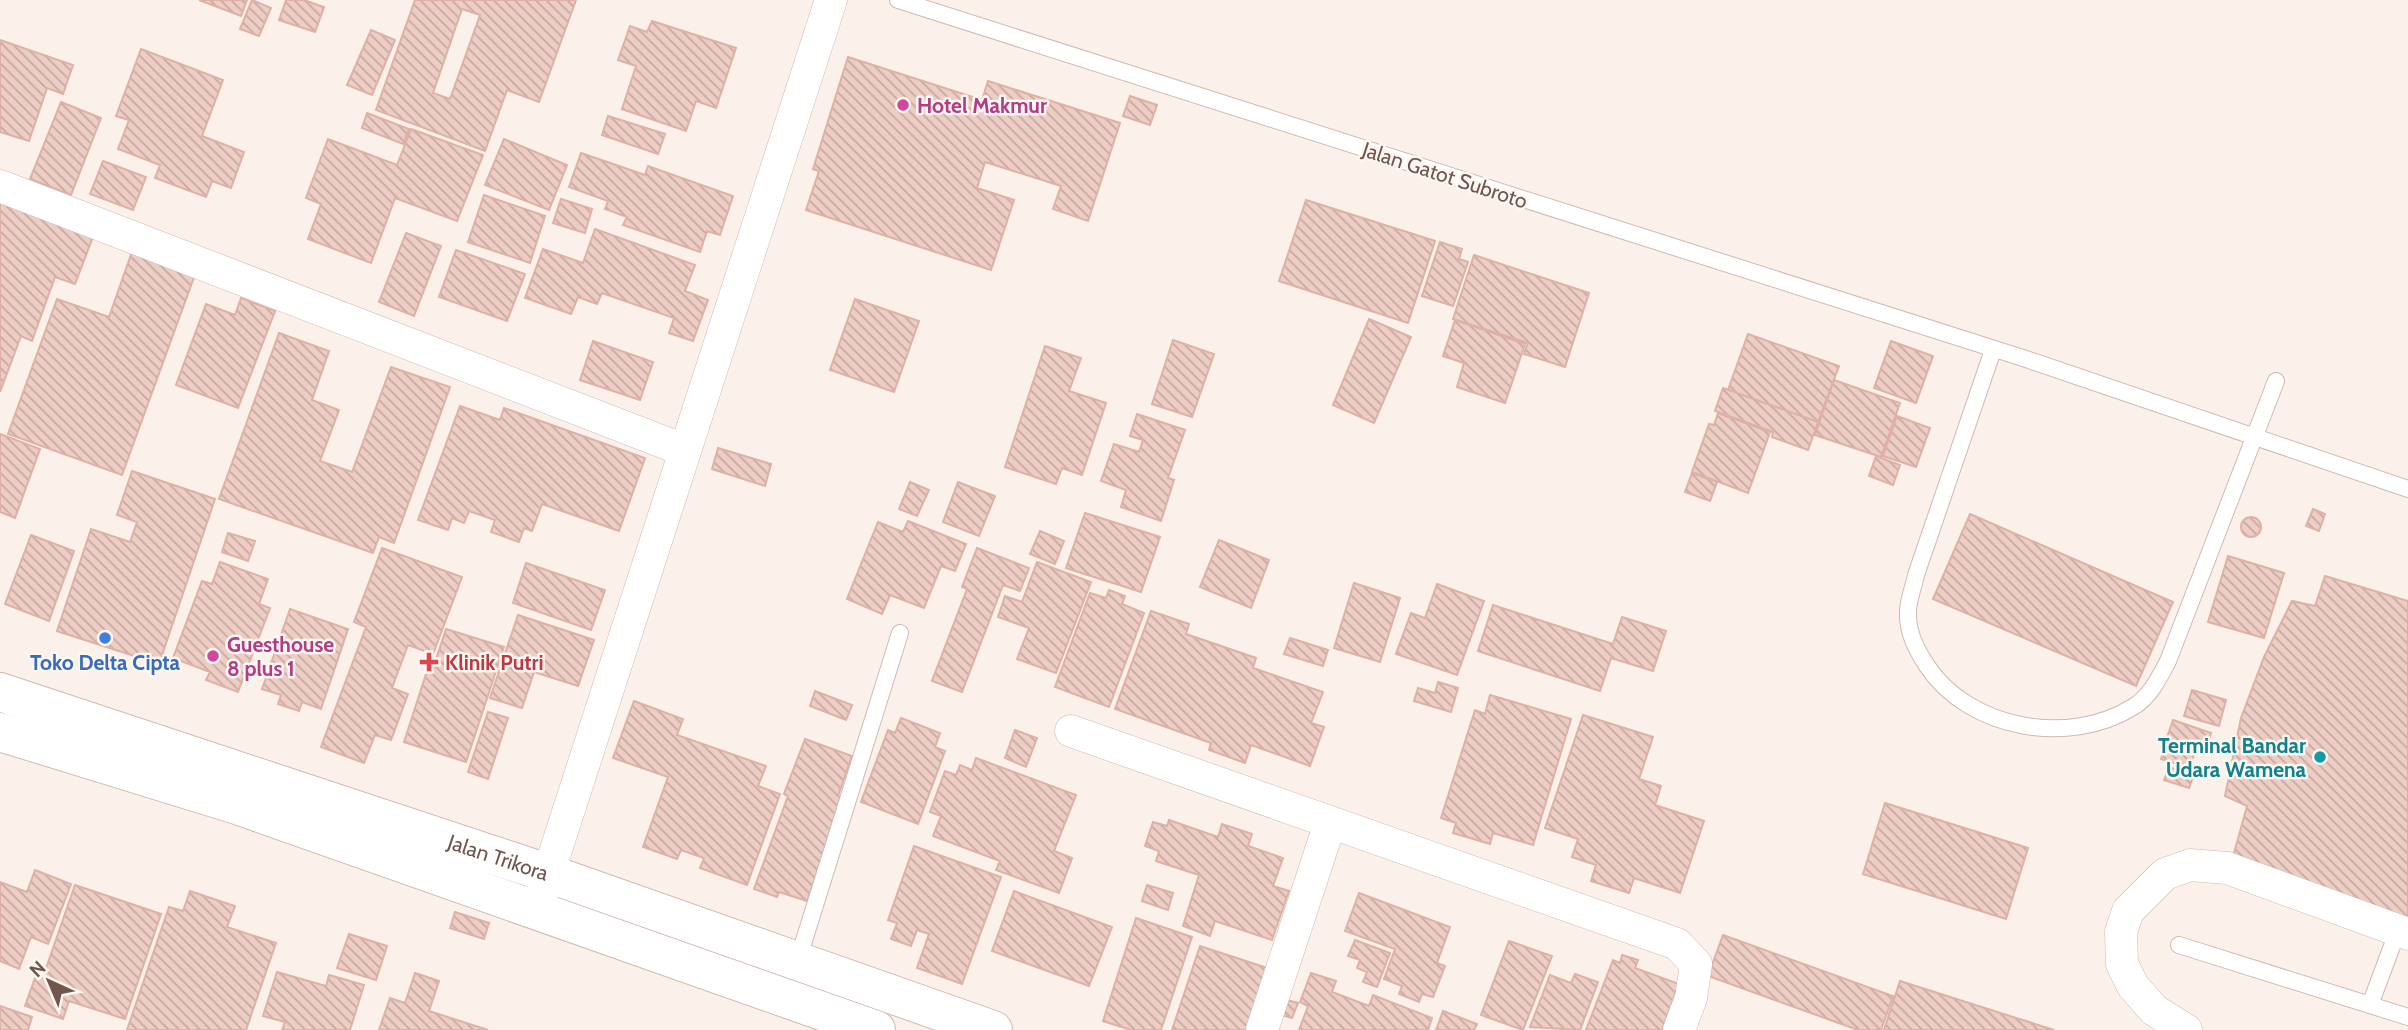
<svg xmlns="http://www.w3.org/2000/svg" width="2408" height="1030" font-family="Cabin,sans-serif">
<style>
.building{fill:url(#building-back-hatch);stroke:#dfb1a6;stroke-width:2;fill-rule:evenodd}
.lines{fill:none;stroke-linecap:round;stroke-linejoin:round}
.service-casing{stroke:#cebab4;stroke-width:18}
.minor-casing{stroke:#cebab4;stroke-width:33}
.secondary-casing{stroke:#d0b9b2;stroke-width:40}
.service{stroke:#fff;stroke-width:16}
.minor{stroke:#fff;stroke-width:32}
.secondary{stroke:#fff;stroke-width:38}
.hotel-dot{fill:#d1479c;stroke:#fef6f1;stroke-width:2.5}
.shop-dot{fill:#3f7fe0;stroke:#fef6f1;stroke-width:2.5}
.health-dot{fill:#e0444e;stroke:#fef6f1;stroke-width:2.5}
.culture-dot{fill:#0f9aa8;stroke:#fef6f1;stroke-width:2.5}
.labels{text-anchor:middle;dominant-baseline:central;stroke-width:5;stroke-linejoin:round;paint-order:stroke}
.hotel-label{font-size:21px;font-weight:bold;fill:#b23c85;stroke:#fef6f1;text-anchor:start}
.street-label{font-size:21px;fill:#735550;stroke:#fef6f1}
.shop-label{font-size:21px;font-weight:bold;fill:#366cbe;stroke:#fef6f1}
.health-label{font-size:21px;font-weight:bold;fill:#be3a42;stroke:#fef6f1;text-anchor:start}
.culture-label{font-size:21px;font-weight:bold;fill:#0d838f;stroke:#fef6f1;text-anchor:end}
</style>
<defs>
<pattern id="building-back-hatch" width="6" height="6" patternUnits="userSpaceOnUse" patternTransform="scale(1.75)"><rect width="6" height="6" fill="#eecdc4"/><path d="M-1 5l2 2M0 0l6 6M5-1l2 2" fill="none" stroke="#c5a9a2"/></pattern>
</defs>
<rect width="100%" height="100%" fill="#fbf1ea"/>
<path class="building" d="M199,0H247L241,16Z
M252,0L271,8L259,36L240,29Z
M286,0H304L324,7L315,32L279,20Z
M415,0H576L539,102L507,90L485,151L376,110ZM462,9L480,15L450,99L433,93Z
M652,21L736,48L716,108L696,101L686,131L622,109L636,66L618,60L630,26L647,32Z
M371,30L395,40L372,95L347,85Z
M0,40L73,65L63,94L47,88L29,141L0,132Z
M141,49L223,80L202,136L244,152L231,188L212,181L206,197L155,178L160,165L118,149L129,120L116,116Z
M848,57L982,100L988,81L1120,123L1088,221L1053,209L1061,186L985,162L977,188L1014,200L991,270L806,210L819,171L813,169Z
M1130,96L1157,105L1150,125L1123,116Z
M61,102L101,118L71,195L30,179Z
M367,113L409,129L403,144L362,128Z
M608,116L665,134L658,154L602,135Z
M411,129L483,155L457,221L395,198L371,263L308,239L321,204L306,198L328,139L397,165Z
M504,139L567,165L549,210L485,185Z
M581,153L645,175L648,166L733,196L720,235L707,231L700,252L623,225L627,217L605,209L608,201L569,187Z
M103,161L146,177L133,210L90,194Z
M0,194L96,229L75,284L55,277L32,341L21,336L0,392Z
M484,195L545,216L530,263L468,242Z
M561,199L592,209L585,233L553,223Z
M1306,200L1435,241L1408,323L1279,281Z
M595,229L695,265L685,291L708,300L693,341L669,333L674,318L602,293L597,304L578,297L571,314L525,298L543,249L583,263Z
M406,233L441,246L414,316L379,302Z
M1440,242L1462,249L1459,259L1468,262L1453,306L1422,296Z
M134,246L197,269L122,475L8,434L57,299L109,317Z
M456,250L525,274L507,321L439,297Z
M1474,255L1589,293L1565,367L1524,354L1528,343L1453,319Z
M241,298L275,311L238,408L176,385L206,304L235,315Z
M855,299L919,321L894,392L830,370Z
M1369,319L1411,337L1374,423L1333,405Z
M1455,320L1525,344L1505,403L1457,387L1464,363L1443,356Z
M279,333L329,351L312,400L339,410L320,461L352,472L391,367L450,387L394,543L379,537L373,553L219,499Z
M1748,334L1839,366L1818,422L1728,390Z
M1173,340L1214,354L1192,417L1152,404Z
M593,341L653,362L640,400L580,380Z
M1891,341L1933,356L1916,403L1874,388Z
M1045,346L1081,358L1069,391L1106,403L1082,475L1062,468L1056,484L1005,467Z
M1834,380L1900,403L1881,457L1815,435Z
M1723,388L1818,422L1808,450L1772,437L1773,432L1715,411Z
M460,406L500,420L504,408L645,458L619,531L542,504L532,531L524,528L519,542L491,532L495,520L469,511L464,523L452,518L448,530L418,520Z
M1718,413L1770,432L1748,493L1692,472L1709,424L1714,425Z
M1137,414L1185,430L1168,478L1174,480L1161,521L1121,507L1126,490L1101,481L1114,444L1139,452L1143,440L1130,436Z
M1897,416L1930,428L1916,467L1883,456Z
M0,434L40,449L15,518L0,512Z
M718,448L771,464L765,486L712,469Z
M1876,456L1900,465L1893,485L1869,476Z
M132,471L215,499L159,664L57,631L91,529L130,542L137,522L117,515Z
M1692,473L1717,482L1710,501L1685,492Z
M910,482L929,490L917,516L899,509Z
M958,482L995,496L979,536L943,522Z
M2313,509L2325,514L2319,531L2306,526Z
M1085,513L1160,537L1141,592L1066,568Z
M1970,514L2173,602L2136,686L1933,599Z
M2241 527a10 10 0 1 1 20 0a10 10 0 1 1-20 0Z
M908,521L966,544L955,571L941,566L924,608L890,595L882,614L847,599L878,522L903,532Z
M1040,531L1064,541L1055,564L1030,554Z
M228,533L255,541L248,561L222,552Z
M31,535L74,551L49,621L5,604Z
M1219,540L1269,560L1251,608L1200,587Z
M382,548L462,577L433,654L408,645L392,688L408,694L391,740L375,735L364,763L321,747L366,627L354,622Z
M977,548L1029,568L1020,591L1003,585L962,692L932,681L967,589L962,587Z
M2228,556L2284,573L2264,638L2208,622Z
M220,562L268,579L259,604L270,608L238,692L206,680L210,672L173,658L202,581L212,584Z
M1037,562L1091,582L1056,673L1017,659L1029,628L998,617L1005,596L1022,602Z
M526,563L605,590L591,630L513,603Z
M2325,576L2408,601V925L2231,864L2247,806L2225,796L2241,718L2264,657L2292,601L2315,606Z
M1354,583L1400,598L1380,662L1334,648Z
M1437,584L1484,601L1457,675L1396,654L1411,613L1425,618Z
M1109,590L1125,596L1122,604L1144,613L1109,707L1055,687L1090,593L1106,598Z
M1493,605L1613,644L1622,617L1666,631L1653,671L1611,658L1600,691L1478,651Z
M290,609L348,629L321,709L302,702L299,711L278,704L281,695L262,689Z
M1151,611L1189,624L1186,634L1256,658L1253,668L1323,692L1311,723L1324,727L1310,766L1251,745L1245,763L1209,750L1211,743L1115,709Z
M518,615L594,640L578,686L534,672L522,708L490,698Z
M446,629L504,647L466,762L404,742L427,671L432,672Z
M1290,638L1328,650L1323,666L1284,654Z
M1438,682L1458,688L1451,712L1414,701L1418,688L1435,693Z
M2192,690L2226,700L2219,726L2184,716Z
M815,691L852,705L846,720L810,706Z
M1490,695L1571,719L1533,845L1493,833L1490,844L1453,833L1456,823L1441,818L1475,710L1485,714Z
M634,701L683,719L677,735L766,766L758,786L780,794L747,885L700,868L704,858L681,850L677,859L643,847L668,777L613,758Z
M488,712L508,718L488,779L468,772Z
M1583,715L1653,737L1639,779L1661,786L1655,805L1704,821L1680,893L1634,878L1629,893L1591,881L1596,865L1572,857L1578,839L1545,828Z
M901,718L940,733L935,747L945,751L918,824L861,802L888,730L895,733Z
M2173,720L2211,733L2205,753L2166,740Z
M1015,730L1037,738L1026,767L1005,758Z
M805,739L852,756L838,796L844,798L807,901L779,892L777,897L754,889L788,796L784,794Z
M2166,744L2194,754L2190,768L2161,759Z
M976,758L1076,795L1054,851L1072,858L1059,893L996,870L1000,861L933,836L941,816L930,812L945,771L956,775L960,765L972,770Z
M2169,767L2194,775L2189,788L2164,780Z
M1885,803L2028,848L2006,919L1863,874Z
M1169,820L1218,837L1222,824L1252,834L1248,846L1283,858L1273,886L1289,891L1272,940L1215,921L1210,936L1183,926L1199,875L1156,861L1159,851L1145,846L1153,822L1167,826Z
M914,846L1001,877L962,984L917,968L929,934L917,930L911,946L891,939L897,923L888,920Z
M35,870L71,884L48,944L31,937L19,969L0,961V882L27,892Z
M75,885L161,914L125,1019L69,1001L63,1019L25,1006L36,975L43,977Z
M1147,885L1173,893L1168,910L1142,901Z
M190,891L235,906L227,927L276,943L246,1030H127L169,907L183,911Z
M1014,891L1112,927L1089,986L992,951Z
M1359,893L1450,927L1437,963L1445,966L1433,997L1422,994L1419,1002L1399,994L1402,986L1384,979L1395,949L1345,931Z
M455,912L489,923L484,939L450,928Z
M1136,918L1192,937L1161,1030H1131L1103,1021Z
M349,934L387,946L376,980L337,968Z
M1723,935L1893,996L1881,1030H1858L1708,976Z
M1355,940L1390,953L1377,987L1363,982L1367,972L1357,968L1360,960L1348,956Z
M1509,941L1552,956L1523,1030L1481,1015Z
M1200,946L1267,968L1247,1030H1172Z
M1622,955L1638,960L1635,968L1679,984L1662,1030H1586L1613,960L1620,963Z
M277,972L326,986L329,975L364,985L350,1030H282L285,1022L263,1016Z
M415,973L439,981L429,1011L488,1030H379L390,998L405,1003Z
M1311,973L1336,981L1332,992L1369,1006L1373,995L1432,1018L1428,1030H1299L1308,1006L1300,1002Z
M1575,974L1598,982L1580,1030L1530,1027L1550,975L1571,983Z
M1900,981L2054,1030H1884Z
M1287,1000L1298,1003L1292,1018L1282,1015Z
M0,1006L32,1017L28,1030H0Z
M1443,1011L1477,1024L1474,1030H1436Z"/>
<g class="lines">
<g class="service-casing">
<path id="service" d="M898,0L2023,358L2408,489
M1993,350L1916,575C1914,586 1908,600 1908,611C1907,632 1916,649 1927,666C1969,729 2068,747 2133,707C2150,697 2159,678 2168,661L2276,381
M2179,945L2408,1017
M797,963L900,633
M2370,1005L2398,930"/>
</g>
<g class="minor-casing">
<path id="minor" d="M0,186L684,450
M1071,731L1677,944L1696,964L1691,998L1679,1030
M541,896L831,0
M1262,1030L1330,823
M2186,1030L2154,1010L2133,986L2122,964L2121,932L2128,911L2165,874L2190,865L2227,868L2408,934"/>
</g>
<g class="secondary-casing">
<g id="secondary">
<path id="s1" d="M0,692L547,873L993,1030"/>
<path d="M0,732L237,805L876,1030"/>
</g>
</g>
<use href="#service" class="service"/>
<use href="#minor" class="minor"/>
<use href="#secondary" class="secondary"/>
</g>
<g class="hotel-dot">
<circle cx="903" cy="105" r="7"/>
<circle cx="213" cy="656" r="7"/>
</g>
<circle class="shop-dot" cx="105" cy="638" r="7"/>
<path class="health-dot" d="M425.5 651.5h7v7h7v7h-7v7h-7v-7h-7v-7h7z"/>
<circle class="culture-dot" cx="2320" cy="757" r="7"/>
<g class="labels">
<g class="hotel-label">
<text x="917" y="105">Hotel Makmur</text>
<text x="227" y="644">Guesthouse<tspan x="227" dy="24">8 plus 1</tspan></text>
</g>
<g class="street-label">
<text transform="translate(1445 175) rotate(18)">Jalan Gatot Subroto</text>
<text stroke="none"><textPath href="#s1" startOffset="525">Jalan Trikora</textPath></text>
</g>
<g class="shop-label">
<text x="105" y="662">Toko Delta Cipta</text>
</g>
<g class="health-label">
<text x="445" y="662">Klinik Putri</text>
</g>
<g class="culture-label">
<text x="2306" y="745">Terminal Bandar<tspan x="2306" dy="24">Udara Wamena</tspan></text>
</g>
</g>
<g transform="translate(49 981) rotate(316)" stroke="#fef6f1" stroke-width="5" paint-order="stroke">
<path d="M0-5L12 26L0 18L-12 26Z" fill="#735550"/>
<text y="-10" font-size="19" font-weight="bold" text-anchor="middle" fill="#735550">N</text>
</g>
</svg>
